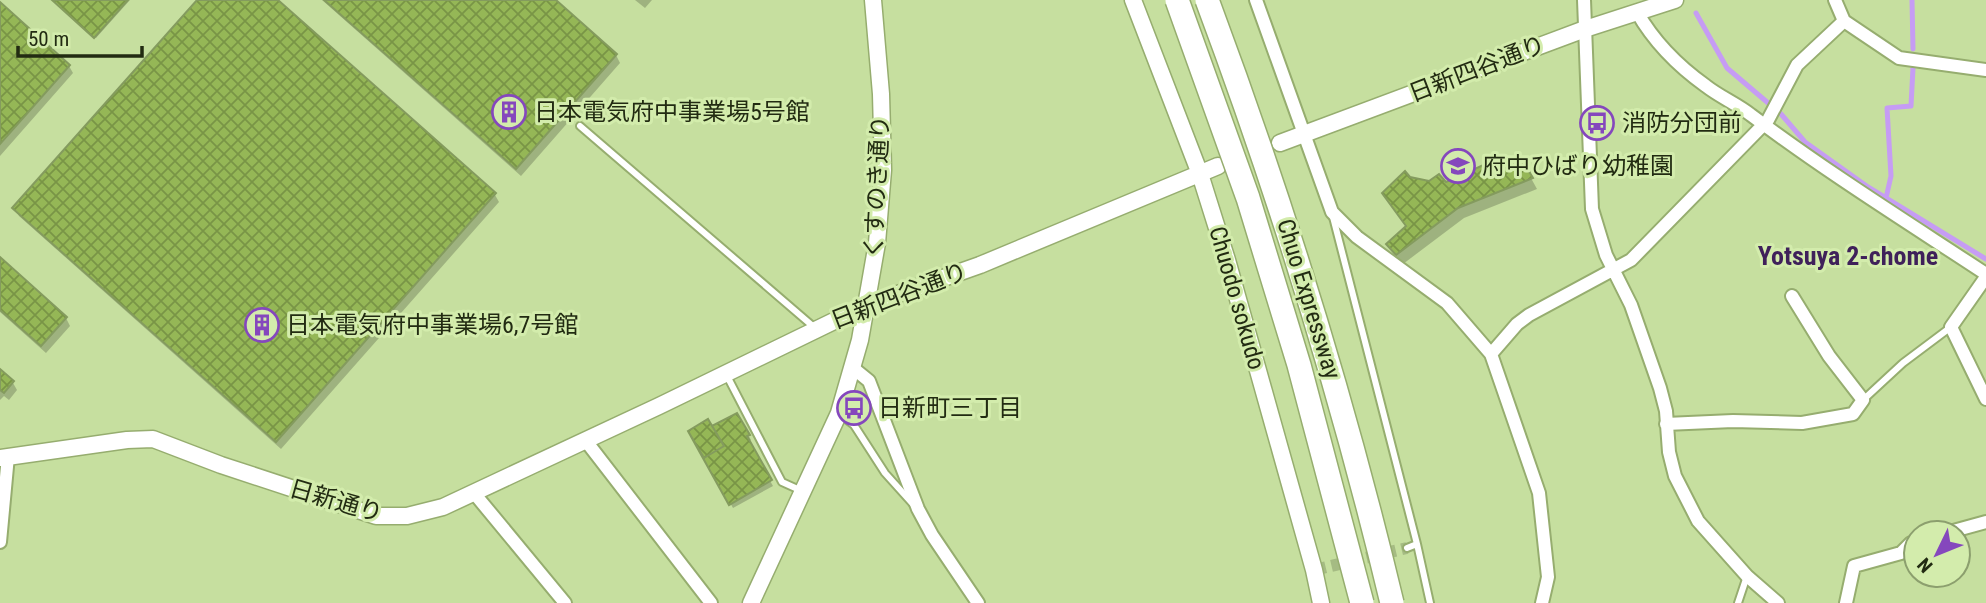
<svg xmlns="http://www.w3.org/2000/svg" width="1986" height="603" font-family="'Roboto Condensed','Noto Sans JP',sans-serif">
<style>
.shadow{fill:#0003}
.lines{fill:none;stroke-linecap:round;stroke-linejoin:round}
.stream{stroke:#c69cf4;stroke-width:5}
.building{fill:url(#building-cross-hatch);stroke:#849b5e;stroke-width:2}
.minor-tunnel{stroke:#a5bb83;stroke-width:12;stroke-dasharray:12 6;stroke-linecap:butt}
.service-casing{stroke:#96ad6f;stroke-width:10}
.minor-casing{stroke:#96ad6f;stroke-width:16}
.tertiary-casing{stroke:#96ad6f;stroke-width:19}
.service{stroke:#fff;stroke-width:6}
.minor{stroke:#fff;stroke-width:12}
.tertiary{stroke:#fff;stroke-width:16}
.motorway-bridge-casing{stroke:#96ad6f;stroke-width:26;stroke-linecap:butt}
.motorway-bridge{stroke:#fff;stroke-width:23}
.labels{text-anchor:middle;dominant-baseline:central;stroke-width:6;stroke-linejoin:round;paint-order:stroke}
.street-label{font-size:24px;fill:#222b12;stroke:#d3ecac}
.poi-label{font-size:24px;fill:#222b12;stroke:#d3ecac;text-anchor:start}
.neighbourhood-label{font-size:26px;font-weight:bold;fill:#3f215a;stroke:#d3ecac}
</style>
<defs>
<pattern id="building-cross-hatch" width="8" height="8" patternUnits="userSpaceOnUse" patternTransform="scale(1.75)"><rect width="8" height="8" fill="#95b756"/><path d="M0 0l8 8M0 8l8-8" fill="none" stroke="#799546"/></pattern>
</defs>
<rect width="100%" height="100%" fill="#c6df9f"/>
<path class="shadow" d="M53,0H130L96,38Z
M199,0H276L495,195L499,202L281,449L19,216L15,208Z
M322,0H553L616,55L620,63L521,176Z
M635,0H652L645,8Z
M0,5L69,66L73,73L0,156Z
M1522,162L1537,189L1464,218L1403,264L1394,254L1388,244L1408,228L1409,179L1445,185Z
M0,259L66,318L70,326L46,353L0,312Z
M0,371L13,383L17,390L9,400L4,396L0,400Z
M737,415L751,440L748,442L773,486L733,508L690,432L712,429Z"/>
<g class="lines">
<path class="stream" d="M1912,0L1913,49
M1696,13L1727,68L1781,114L1805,142L1868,187L1986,259
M1886,198L1891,176L1887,108L1911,106L1913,68"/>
</g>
<path class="building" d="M52,0H128L94,38Z
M197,0H278L496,193L276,442L12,208Z
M324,0H556L617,54L516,169Z
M0,2L70,65L0,144Z
M1501,157L1523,161L1533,178L1458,208L1396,255L1386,244L1406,226L1382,193L1405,171L1410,177L1429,181L1439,174L1446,182Z
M0,257L67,317L41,346L0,310Z
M0,369L14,381L4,393L0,390Z
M737,413L750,435L747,436L772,480L729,505L688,431L708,419L712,426Z
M708,419L724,446L704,458L688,431Z"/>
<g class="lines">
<path class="minor-tunnel" d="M1314,570L1407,548"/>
<g class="service-casing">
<path id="service" d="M580,126L815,328
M1333,217L1417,544
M726,374L782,482L802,491
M1863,400L1903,363L1951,327
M839,414L854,425L885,473L912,503
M1407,548L1417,544L1430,603
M1738,603L1747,576"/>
</g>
<g class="minor-casing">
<path id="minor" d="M1256,0L1332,212L1357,237L1447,303L1491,354L1539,493L1548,577L1542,603
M1584,0L1592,209L1606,255L1631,305L1660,388L1666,411L1669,452L1675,476L1698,521L1747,576L1778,603
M1637,12C1654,42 1678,66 1706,86C1720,97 1737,104 1751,115C1827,172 1907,222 1986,274
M1844,21L1899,58L1986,70
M1986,277L1951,327L1986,399
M1491,354L1517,324L1529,315L1631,260L1768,120L1797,65L1844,21L1835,0
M853,368L869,381L918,509L932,535L978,603
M1666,424L1733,421L1802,423L1853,414L1863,400L1829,356L1792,296
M586,441L711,603
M474,493L565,603
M1946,533L1986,522
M0,542L8,456
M1846,603L1854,566L1901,553L1911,543L1916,542"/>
</g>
<g class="tertiary-casing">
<path id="tertiary" d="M1133,0L1200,174L1227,260L1314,570L1321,603
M1280,143L1585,29L1675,0
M0,458L127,440L153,439L221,465L376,516H407L443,507L659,406L867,305L980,265L1218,166
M751,603L839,413L860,340L877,243L883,170L881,94L873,0"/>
</g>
<use href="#service" class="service"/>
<use href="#minor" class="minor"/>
<use href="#tertiary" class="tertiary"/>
<g class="motorway-bridge-casing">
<path id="motorway-bridge" d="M1177,0L1248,198L1299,365L1362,603
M1207,0C1281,198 1343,398 1392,603"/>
</g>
<use href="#motorway-bridge" class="motorway-bridge"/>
</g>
<defs>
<g id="building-ring" transform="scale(1.75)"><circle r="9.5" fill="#d3ecac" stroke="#8547bd" stroke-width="1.5"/><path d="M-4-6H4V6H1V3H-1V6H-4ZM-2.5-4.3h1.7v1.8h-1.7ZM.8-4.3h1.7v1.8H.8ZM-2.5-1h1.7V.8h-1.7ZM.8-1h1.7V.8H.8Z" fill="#8547bd"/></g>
<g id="bus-ring" transform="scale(1.75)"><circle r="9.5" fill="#d3ecac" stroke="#8547bd" stroke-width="1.5"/><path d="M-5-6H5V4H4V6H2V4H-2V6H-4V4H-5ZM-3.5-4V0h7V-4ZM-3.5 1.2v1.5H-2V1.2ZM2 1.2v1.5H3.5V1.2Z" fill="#8547bd"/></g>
<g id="school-ring" transform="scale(1.75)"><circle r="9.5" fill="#d3ecac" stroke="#8547bd" stroke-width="1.5"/><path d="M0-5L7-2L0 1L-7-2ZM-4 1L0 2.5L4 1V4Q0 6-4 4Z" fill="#8547bd"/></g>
</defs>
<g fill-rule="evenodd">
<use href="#building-ring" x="509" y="112"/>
<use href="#bus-ring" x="1597" y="123"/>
<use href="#school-ring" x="1458" y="166"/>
<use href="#building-ring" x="262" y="325"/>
<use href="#bus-ring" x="854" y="408"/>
</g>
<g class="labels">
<g class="street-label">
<text transform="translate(1477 69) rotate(-21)">日新四谷通り</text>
<text transform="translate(877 187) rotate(-87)">くすのき通り</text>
<text transform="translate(899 296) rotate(-21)">日新四谷通り</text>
<text transform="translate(1237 298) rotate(74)">Chuodo sokudo</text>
<text transform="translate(1309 299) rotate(73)">Chuo Expressway</text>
<text transform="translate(336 501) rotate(16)">日新通り</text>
</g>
<g class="poi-label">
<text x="534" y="112">日本電気府中事業場5号館</text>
<text x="1622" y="123">消防分団前</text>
<text x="1482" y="166">府中ひばり幼稚園</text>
<text x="286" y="325">日本電気府中事業場6,7号館</text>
<text x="878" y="408">日新町三丁目</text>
</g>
<g class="neighbourhood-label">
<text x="1848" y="256">Yotsuya 2-chome</text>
</g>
</g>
<g transform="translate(1937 554) rotate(227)"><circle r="33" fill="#d3ecac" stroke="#8c9f6e" stroke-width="2"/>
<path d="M0-5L12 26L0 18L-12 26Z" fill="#8547bd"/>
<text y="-10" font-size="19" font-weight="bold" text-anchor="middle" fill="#222b12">N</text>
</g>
<path d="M18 46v10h124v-10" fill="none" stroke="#222b12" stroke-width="3.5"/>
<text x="28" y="46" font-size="21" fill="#222b12" stroke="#d3ecac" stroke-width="5" paint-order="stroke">50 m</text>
</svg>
